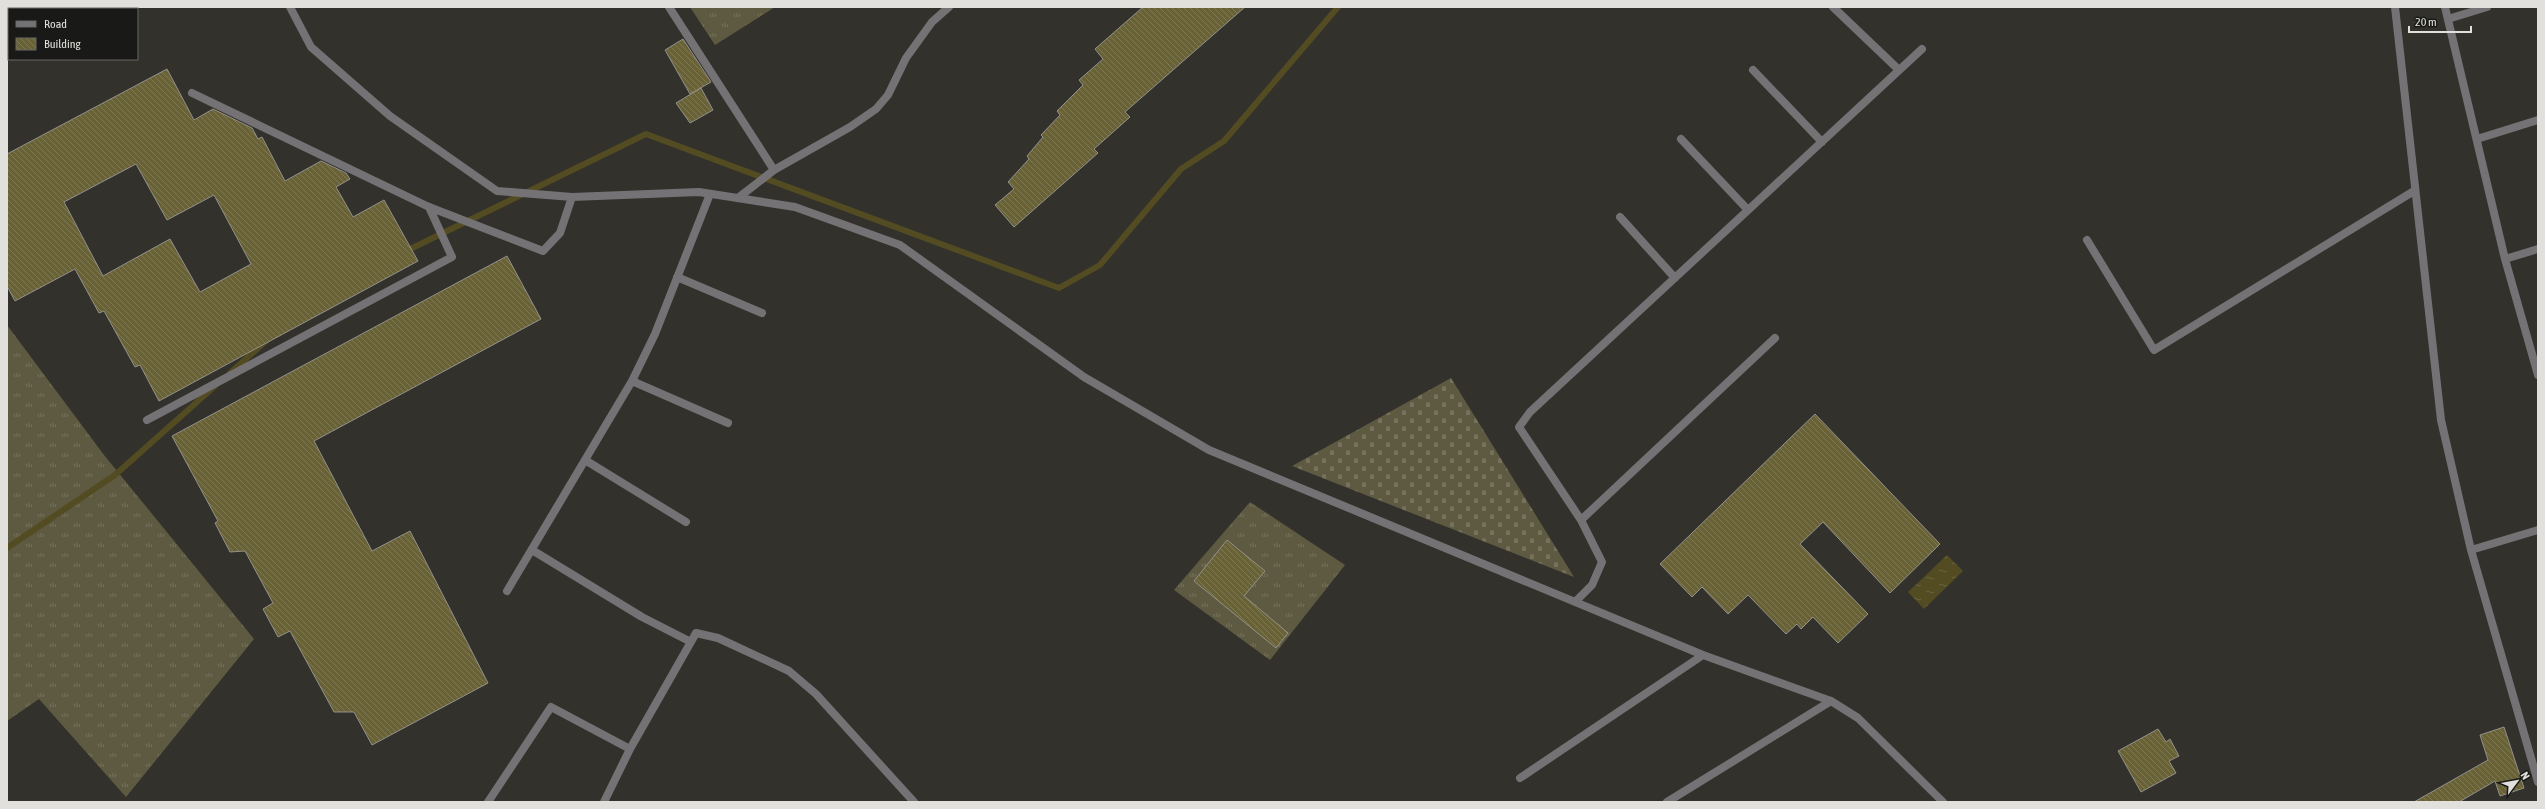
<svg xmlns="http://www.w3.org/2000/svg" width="2545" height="809" font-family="'Asap Condensed',sans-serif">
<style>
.grass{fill:url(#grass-tufts)}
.cemetery{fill:url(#cemetery-stones)}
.water{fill:url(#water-ripples)}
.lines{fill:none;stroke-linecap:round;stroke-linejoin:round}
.stream{stroke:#534b21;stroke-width:6}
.building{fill:url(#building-back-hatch);stroke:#92918b;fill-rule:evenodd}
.service{stroke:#747274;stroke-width:8}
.minor{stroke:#747274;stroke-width:8}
</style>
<defs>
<pattern id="grass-tufts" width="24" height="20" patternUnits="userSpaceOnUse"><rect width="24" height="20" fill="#5e5a41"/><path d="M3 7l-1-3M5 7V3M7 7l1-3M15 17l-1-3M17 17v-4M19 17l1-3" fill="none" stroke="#75715c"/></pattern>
<pattern id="cemetery-stones" width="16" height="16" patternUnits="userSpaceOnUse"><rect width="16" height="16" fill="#5e5a41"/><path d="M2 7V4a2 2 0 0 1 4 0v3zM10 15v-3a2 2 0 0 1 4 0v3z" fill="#75715c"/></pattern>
<pattern id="water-ripples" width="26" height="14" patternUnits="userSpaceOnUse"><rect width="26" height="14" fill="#534b21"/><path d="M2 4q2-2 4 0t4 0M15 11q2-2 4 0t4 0" fill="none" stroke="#6b6541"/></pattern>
<pattern id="building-back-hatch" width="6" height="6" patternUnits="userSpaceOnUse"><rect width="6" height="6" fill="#6a6237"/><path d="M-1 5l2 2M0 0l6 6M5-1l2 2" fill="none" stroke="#7f7854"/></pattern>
</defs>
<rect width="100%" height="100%" fill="#32312c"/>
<path class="grass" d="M690,7H775L715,45Z
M7,325L104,455L254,639L126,797L39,699L7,721Z
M1250,502L1345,565L1270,660L1174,590Z"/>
<path class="cemetery" d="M1451,378L1574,577L1292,466Z"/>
<path class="water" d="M1947,555L1963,571L1924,609L1908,592Z"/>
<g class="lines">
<path class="stream" d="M404,252L646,134L1059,288L1100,265L1181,169L1224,141L1338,7
M230,373L266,341
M7,548L115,475L215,386"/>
</g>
<path class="building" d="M1143,7H1245L1125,112L1130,117L1094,149L1098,153L1014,227L995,205L1014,189L1008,182L1029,159L1027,156L1043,137L1041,135L1060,115L1057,111L1083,85L1079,80L1103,59L1095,49Z
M683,39L711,82L690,94L665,50Z
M167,69L194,120L213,109L252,128L258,139L262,137L285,181L321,161L346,173L350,179L336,187L353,217L384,200L418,261L159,401L140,365L135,367L104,311L99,313L75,269L15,301L7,286V154ZM136,164L167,220L214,195L251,264L200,292L170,239L103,276L64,202Z
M701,88L713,110L690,123L676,103Z
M507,256L541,319L314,441L372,551L410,531L488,683L372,745L354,712H334L290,631L278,637L263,609L273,603L245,551L230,552L215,523L218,521L172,436Z
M1815,414L1940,544L1890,593L1823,522L1800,544L1868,614L1838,643L1813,617L1801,629L1797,624L1786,634L1748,595L1728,614L1702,587L1692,597L1660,564Z
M1227,540L1265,571L1244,596L1288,633L1276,648L1194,581Z
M2504,727L2524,788L2500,796L2495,781L2459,802H2414L2488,760L2480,735Z
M2158,729L2166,742L2170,739L2179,756L2169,761L2176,773L2141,792L2118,751Z"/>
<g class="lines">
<path class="service" d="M46,7L48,9
M669,7L774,170
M119,9L122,7
M738,198L774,170L850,127L876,109L888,95L906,58L932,22L949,7"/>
<path class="minor" d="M290,7L311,47L390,116L497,191L572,197L699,192L795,207L900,245L1084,377L1209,450L1703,655L1831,701L1858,718L1943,802
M1833,7L1899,70
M2395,7L2441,420L2471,550L2538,782
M2445,7L2505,259L2538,375
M2448,19L2487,7
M1753,70L1822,142
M192,93L429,207L543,251L560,233L572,197
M1681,139L1748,210
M2477,139L2538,120
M1620,217L1675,278
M2087,240L2154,350L2414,191
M2505,259L2538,249
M677,277L762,313
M632,381L728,423
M147,420L452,257L429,207
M585,460L686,522
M1581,520L1519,427L1530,412L1922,49
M532,550L642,617L691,642
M2471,550L2538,530
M507,591L632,381L655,334L710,194
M1575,602L1592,585L1602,562L1581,520L1775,338
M1520,778L1703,655
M488,802L551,707L630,749
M604,802L630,749L696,633L718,638L789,671L816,694L914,802
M1667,802L1831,701"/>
</g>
<rect width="2545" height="809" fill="none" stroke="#e1e0dd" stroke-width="16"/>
<rect x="8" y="8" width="130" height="52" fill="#191917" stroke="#696966"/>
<rect x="16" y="21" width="20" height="6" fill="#747274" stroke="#696966"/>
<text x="44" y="28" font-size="12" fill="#e1e0dd">Road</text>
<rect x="16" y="38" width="20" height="12" fill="url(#building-back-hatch)" stroke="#696966"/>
<text x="44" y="48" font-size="12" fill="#e1e0dd">Building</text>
<g transform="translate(2517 781) rotate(58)" stroke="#191917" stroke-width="3" paint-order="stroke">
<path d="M0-3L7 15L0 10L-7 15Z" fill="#e1e0dd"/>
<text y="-6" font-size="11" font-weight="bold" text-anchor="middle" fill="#e1e0dd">N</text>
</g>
<path d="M2409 26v6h62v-6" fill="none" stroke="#e1e0dd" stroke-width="2"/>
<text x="2415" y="26" font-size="12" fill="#e1e0dd" stroke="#191917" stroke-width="3" paint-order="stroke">20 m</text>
</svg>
